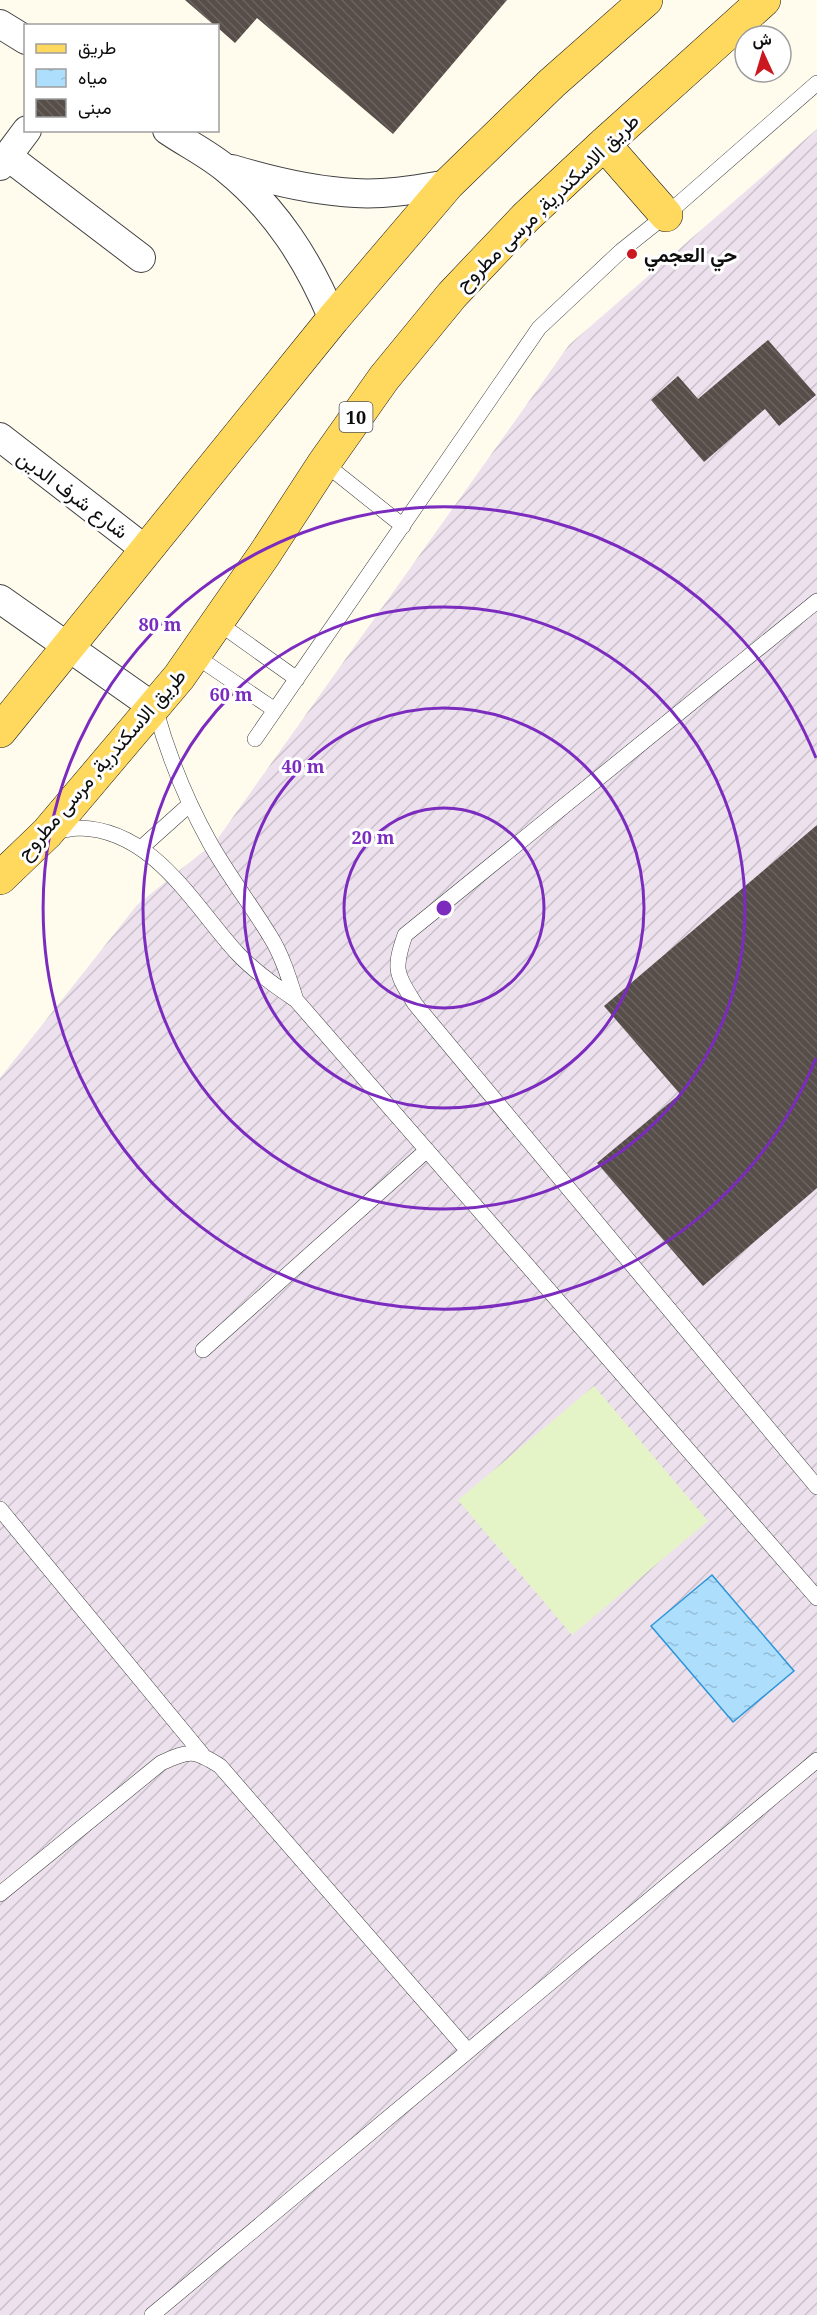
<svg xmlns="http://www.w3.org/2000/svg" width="817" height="2315" font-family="'Noto Serif',Vazirmatn,serif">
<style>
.industrial{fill:url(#industrial-furrows)}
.pitch{fill:#e4f4c6}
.water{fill:url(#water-ripples);stroke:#2c95da;stroke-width:1.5}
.building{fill:url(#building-back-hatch)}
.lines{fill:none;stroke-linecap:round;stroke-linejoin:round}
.lane-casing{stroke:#404040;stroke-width:16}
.street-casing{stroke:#404040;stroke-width:30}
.primary-casing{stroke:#1e1e1e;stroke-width:34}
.lane{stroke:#fff;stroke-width:15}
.street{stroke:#fff;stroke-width:28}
.primary{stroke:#ffd85e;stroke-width:33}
.ring{fill:none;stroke:#7b2cbf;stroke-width:3}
.poi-dot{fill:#cb1720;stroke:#fff;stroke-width:2}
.labels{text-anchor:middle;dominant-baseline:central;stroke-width:6;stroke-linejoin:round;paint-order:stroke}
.shield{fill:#fff;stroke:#565656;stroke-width:1.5}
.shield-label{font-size:18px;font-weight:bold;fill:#0d0d0d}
.street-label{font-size:20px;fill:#0d0d0d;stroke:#fff}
.poi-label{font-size:20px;font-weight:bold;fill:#0d0d0d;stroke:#fff;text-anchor:start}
.centre{fill:#7b2cbf;stroke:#fff;stroke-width:3}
.ring-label{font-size:18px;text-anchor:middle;font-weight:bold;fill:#7b2cbf;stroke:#fff;stroke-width:6;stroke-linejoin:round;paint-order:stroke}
</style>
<defs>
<pattern id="industrial-furrows" width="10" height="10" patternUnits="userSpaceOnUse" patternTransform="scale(1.5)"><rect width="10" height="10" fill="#ece1ed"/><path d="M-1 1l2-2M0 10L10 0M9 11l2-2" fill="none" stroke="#c9c0ca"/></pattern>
<pattern id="water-ripples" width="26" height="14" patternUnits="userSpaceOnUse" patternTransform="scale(1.5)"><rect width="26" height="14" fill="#addefc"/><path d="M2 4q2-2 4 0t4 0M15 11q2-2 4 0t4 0" fill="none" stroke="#94bdd7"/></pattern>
<pattern id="building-back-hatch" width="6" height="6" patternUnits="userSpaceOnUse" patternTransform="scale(1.5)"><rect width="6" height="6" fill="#574e49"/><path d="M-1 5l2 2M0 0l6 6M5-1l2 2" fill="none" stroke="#6a635f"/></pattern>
</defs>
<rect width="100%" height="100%" fill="#fffcee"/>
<path class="industrial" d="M817,129V2315H0V1078L137,905L216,841L569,345Z"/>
<path class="pitch" d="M594,1386L708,1521L572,1635L458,1500Z"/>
<path class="water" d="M712,1575L794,1671L733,1722L651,1626Z"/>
<path class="building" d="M185,0H507L393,134L257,18L235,43L218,28V26H215Z
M768,340L816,395L779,426L765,409L704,462L651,400L678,376L698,399Z
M817,825V1188L703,1286L597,1163L680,1094L604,1006Z"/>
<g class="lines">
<g class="lane-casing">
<path id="lane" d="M324,463L403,526
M817,601L405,935C393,970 396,973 415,1004L817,1487
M217,622L297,679
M194,655L275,710
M155,708C168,755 186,800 210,843C228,875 251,905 270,936C282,955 289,978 296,1000
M255,739L539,328L621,251L666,215L817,83
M52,832C61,831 71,828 80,828C154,830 193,905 238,954C255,972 275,986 296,1000L817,1598
M141,848L190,804
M203,1350L427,1150
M0,1509L202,1754
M0,1894L161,1763C190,1750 193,1749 220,1766L468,2051
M152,2315L817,1760"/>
</g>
<g class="street-casing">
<path id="street" d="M0,24L26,40
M167,130C186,143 208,154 225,168C276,209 308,260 333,319
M7,156L141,258
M0,166L27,130
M232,169C272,181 313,191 355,193C386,195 418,189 448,184
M0,437L146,550
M0,599L155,708"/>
</g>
<g class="primary-casing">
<path id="primary" d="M604,144L666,215
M0,731L333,319L448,184L552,83L646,0
M0,878L47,833L179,677L264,555L324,463L384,378L452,295L526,217L604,144L764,0"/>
</g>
<use href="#lane" class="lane"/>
<use href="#street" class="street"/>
<use href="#primary" class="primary"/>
</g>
<g class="ring">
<circle cx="444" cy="908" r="100"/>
<circle cx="444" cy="908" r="200"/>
<circle cx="444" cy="908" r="301"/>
<path d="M816 1058A401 401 0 1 1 816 758"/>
</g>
<circle class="poi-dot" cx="632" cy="254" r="6"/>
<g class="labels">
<rect class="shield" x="339.5" y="402" width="33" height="30" rx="4.5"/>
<g class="shield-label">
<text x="356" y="417">10</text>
</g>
<g class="street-label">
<text transform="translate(547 202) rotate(-44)">طريق الاسكندرية, مرسى مطروح</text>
<text transform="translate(73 494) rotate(37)">شارع شرف الدين</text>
<text transform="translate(101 764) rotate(-49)">طريق الاسكندرية, مرسى مطروح</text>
</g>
<g class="poi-label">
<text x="644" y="254">حي العجمي</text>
</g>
</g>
<circle cx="444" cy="908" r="9" class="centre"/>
<g class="ring-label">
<text x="160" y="631">80 m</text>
<text x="231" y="701">60 m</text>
<text x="303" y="773">40 m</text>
<text x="373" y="844">20 m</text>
</g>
<rect x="24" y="24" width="195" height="108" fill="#ffffff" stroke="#9e9e9e" stroke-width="1.5"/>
<rect x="36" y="44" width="30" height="9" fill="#ffd85e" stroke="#9e9e9e" stroke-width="1.5"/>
<text x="78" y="54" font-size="18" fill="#0d0d0d">طريق</text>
<rect x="36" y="69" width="30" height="18" fill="url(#water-ripples)" stroke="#9e9e9e" stroke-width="1.5"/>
<text x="78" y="84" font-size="18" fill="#0d0d0d">مياه</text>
<rect x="36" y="99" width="30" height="18" fill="url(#building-back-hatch)" stroke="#9e9e9e" stroke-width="1.5"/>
<text x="78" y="114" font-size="18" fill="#0d0d0d">مبنى</text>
<g transform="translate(763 54) rotate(356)"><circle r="28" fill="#ffffff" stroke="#9e9e9e" stroke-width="1.5"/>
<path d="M0-4.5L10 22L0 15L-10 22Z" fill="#cb1720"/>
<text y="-9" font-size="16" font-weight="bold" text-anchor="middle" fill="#0d0d0d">ش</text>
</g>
</svg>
